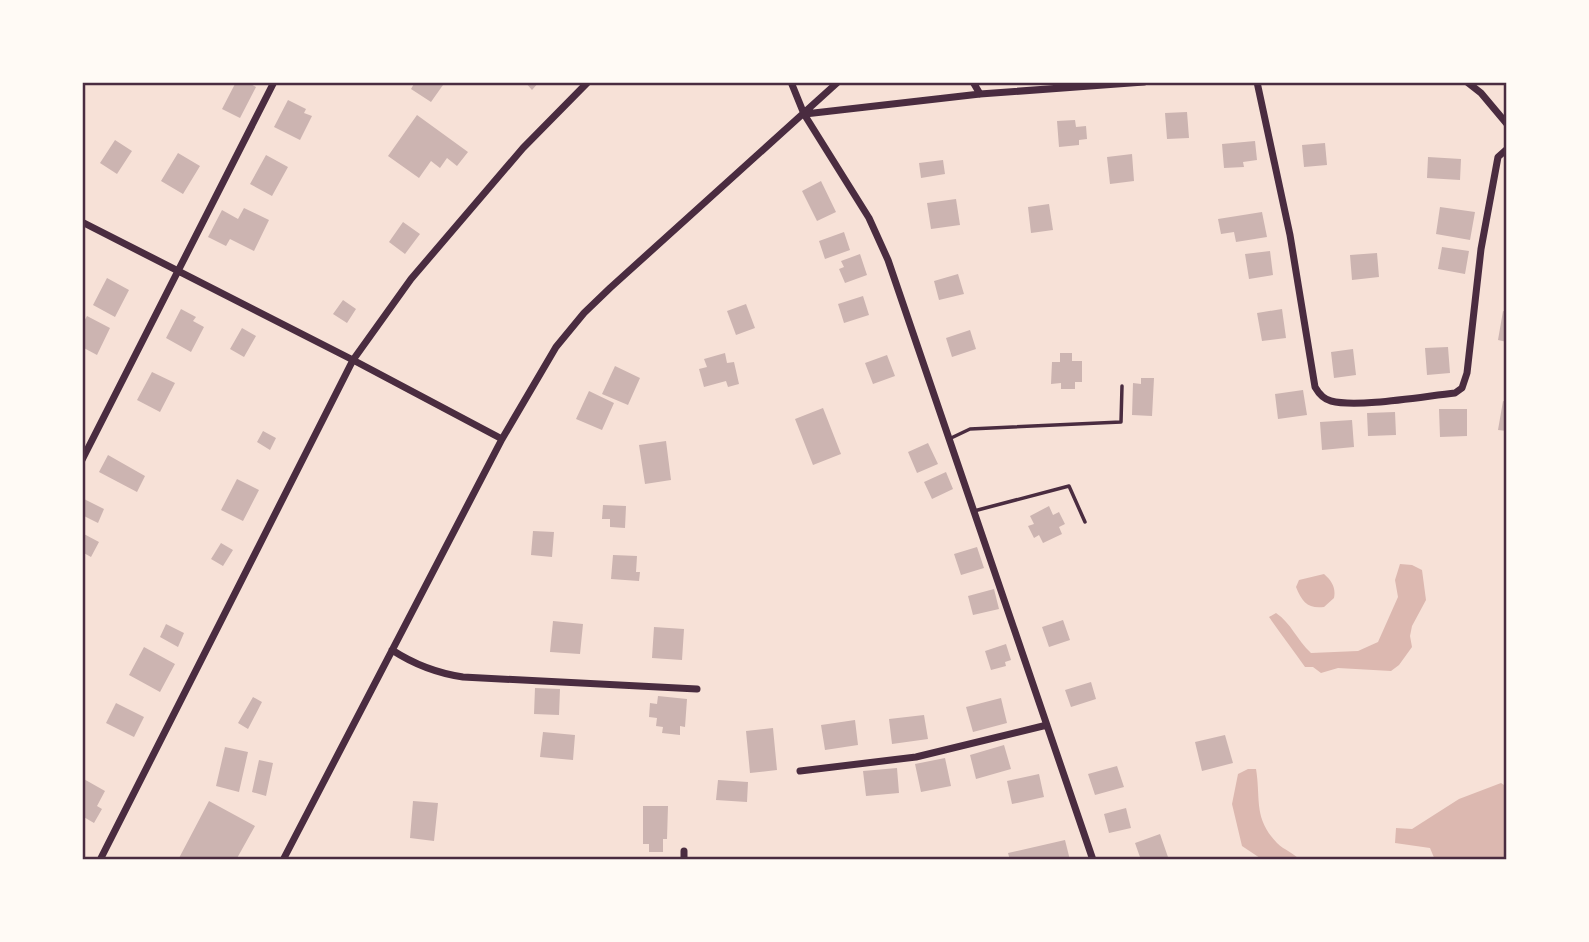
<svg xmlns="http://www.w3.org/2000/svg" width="1589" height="942" font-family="'Golos Text',sans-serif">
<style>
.water{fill:#dcb8b0}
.building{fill:#ccb4b1}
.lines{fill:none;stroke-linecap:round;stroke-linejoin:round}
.service{stroke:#4a2c40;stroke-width:3.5}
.minor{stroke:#4a2c40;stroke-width:7}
.neatline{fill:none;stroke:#4a2c40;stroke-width:2.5}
</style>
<rect width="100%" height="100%" fill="#f7e1d7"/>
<path class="water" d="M1400,564L1412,565L1422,570L1426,600L1412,626L1410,636L1412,647L1399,665L1391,671L1338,668L1321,673L1313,667H1305C1293,650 1281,634 1269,617L1276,613C1291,623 1297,640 1311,653L1358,651L1378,642L1398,597L1395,580Z
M1324,574C1332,581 1336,588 1334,598L1324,607C1308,609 1302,602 1296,587L1299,580Z
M1248,769H1256C1261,799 1253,818 1277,843C1284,850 1294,853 1300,860H1263L1242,846L1232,804L1238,774Z
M1501,783L1507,787V860H1435L1430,848L1395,843L1396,828L1412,829L1459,799Z"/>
<path class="building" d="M236,82H247L256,87L240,118L222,109Z
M415,82H439L443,85L431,102L411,89Z
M525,82H539L532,90Z
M288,100L306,109L304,113L312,116L300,140L274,127Z
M1187,112L1189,138L1167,139L1165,113Z
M417,115L468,152L457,166L447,158L440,168L431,161L419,178L388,156Z
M1075,120L1076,127L1086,126L1087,139L1079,140V145L1059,147L1057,121Z
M115,140L132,151L117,174L100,163Z
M1255,141L1257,160L1243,162L1244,167L1224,168L1222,144Z
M1325,143L1327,165L1304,167L1302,145Z
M178,153L200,166L183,194L161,181Z
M1132,154L1134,181L1110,184L1107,157Z
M266,155L288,167L272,196L250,184Z
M1428,157L1461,159L1460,180L1427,178Z
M943,160L945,174L921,178L919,163Z
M821,181L836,212L817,221L802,191Z
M956,199L960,225L931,229L927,203Z
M1049,204L1053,230L1031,233L1028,207Z
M1440,207L1475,212L1470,240L1436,234Z
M244,208L269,220L254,251L230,239L226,246L208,237L222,210L238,219Z
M1262,212L1267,237L1236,242L1234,232L1221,234L1218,219Z
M403,222L420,234L405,254L389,242Z
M844,232L850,250L825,259L819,241Z
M1442,247L1469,251L1465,274L1438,269Z
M1270,251L1273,275L1249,279L1245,254Z
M1377,253L1379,277L1352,280L1350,255Z
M860,254L867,275L845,283L839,269L844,267L841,261Z
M958,274L964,294L939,300L934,281Z
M107,278L129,290L115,317L93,305Z
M863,296L869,315L844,323L838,304Z
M343,300L356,309L347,323L333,314Z
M746,304L755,328L736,335L727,311Z
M181,309L196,317L193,321L204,327L191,352L166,338Z
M1282,309L1286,338L1262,341L1257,313Z
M1503,311L1507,312V342L1498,340Z
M87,316L110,328L97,355L82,347V325Z
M242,328L256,336L244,357L230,349Z
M970,330L976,349L952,357L946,338Z
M1448,347L1450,373L1427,375L1425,348Z
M1353,349L1356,375L1334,378L1331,352Z
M725,353L727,363L734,362L739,384L728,387L726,381L704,387L699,369L707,367L704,359Z
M1060,353H1072V361H1082V382H1075V389H1061V383L1051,384L1052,362H1060Z
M887,355L895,376L873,384L865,363Z
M615,366L640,378L628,405L602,394Z
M152,372L175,383L160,412L137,400Z
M1141,378H1154L1152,416L1132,415L1133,383L1141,384Z
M1303,390L1307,415L1278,419L1275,394Z
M589,391L614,403L602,430L576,419Z
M1503,401L1507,402V431L1498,430Z
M823,408L841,454L813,465L795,419Z
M1439,409H1467V436L1440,437Z
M1395,412L1396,435L1368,436L1367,413Z
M1352,420L1354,447L1322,450L1320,422Z
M263,431L276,438L270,450L257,442Z
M666,441L671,480L645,484L639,445Z
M928,443L938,464L917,473L908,452Z
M108,455L145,476L137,492L99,472Z
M946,472L953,489L932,499L924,482Z
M237,479L259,490L243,521L221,510Z
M84,499L104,509L98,523L82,515Z
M603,505L626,506L625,528L610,527V519H602Z
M1049,506L1053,515L1059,512L1065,524L1059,527L1062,534L1043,543L1039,535L1034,538L1028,526L1034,524L1030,516Z
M533,531L554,532L552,557L531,555Z
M82,533L99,542L91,557L82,552Z
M221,543L233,550L223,566L211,559Z
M977,547L984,568L961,575L954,554Z
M613,555L637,556L636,572H640L639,581L611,579Z
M994,589L999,609L973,615L968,596Z
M1063,620L1070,640L1049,647L1042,627Z
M553,621L583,624L580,654L550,652Z
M166,624L184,633L178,647L160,637Z
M654,627L684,629L682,660L652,658Z
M1006,644L1011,660L1005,662L1006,666L991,670L985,651Z
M144,647L175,664L160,692L129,675Z
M1091,682L1096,699L1071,707L1065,690Z
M535,688L560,689L559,715L534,714Z
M658,696L687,699L685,727L680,726V735L662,733L663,727L656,726L657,718L649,717L650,703L657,704Z
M253,697L262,702L248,729L238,723Z
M1001,698L1007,723L973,732L966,707Z
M116,703L144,717L134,737L106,723Z
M924,715L928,739L892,744L889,719Z
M855,720L858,745L825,750L821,725Z
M773,728L777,770L750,773L746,731Z
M543,732L575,735L573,760L540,757Z
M1225,735L1233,763L1202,771L1195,742Z
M1004,745L1011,769L976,779L970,755Z
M225,747L248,752L239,792L216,786Z
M945,758L951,786L921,792L915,764Z
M259,760L273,763L266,796L252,792Z
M1117,766L1124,787L1095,795L1088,774Z
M897,768L899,793L866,796L863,771Z
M1039,774L1044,797L1012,804L1007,781Z
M82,778L105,791L97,806L102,809L94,823L82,816Z
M718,780L748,782L747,802L716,800Z
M209,801L255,826L236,860H178Z
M413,801L438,803L434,841L410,838Z
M643,806H668L667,839H663V852H649V844H643Z
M1126,808L1131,828L1109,833L1104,814Z
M1160,834L1169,860H1141L1135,843Z
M1065,840L1070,860H1010L1008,853Z"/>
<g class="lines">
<path class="service" d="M949,439L970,429L1121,422L1122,386
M974,511L1069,486L1085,522"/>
<path class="minor" d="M791,82L804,114L869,218L888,260L1093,860
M973,82L980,94
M1257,82L1290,235L1315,387C1319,394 1323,399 1331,401C1358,408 1425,396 1455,393L1462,388L1467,373L1481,249L1498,157L1507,149
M1467,82L1481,93L1507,124
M805,114L980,94L1144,82
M82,222L353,360L502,439
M82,460L274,82
M392,650C415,665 436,673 463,677L697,689
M800,771L916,757L1047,725
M684,851V860
M100,860L353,360L411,279L523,148L588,82
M283,860L502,439L556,347L584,313L610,288L838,82"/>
</g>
<rect width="1589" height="942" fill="none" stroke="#fffaf5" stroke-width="168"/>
<rect x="84" y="84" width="1421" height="774" class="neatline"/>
</svg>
